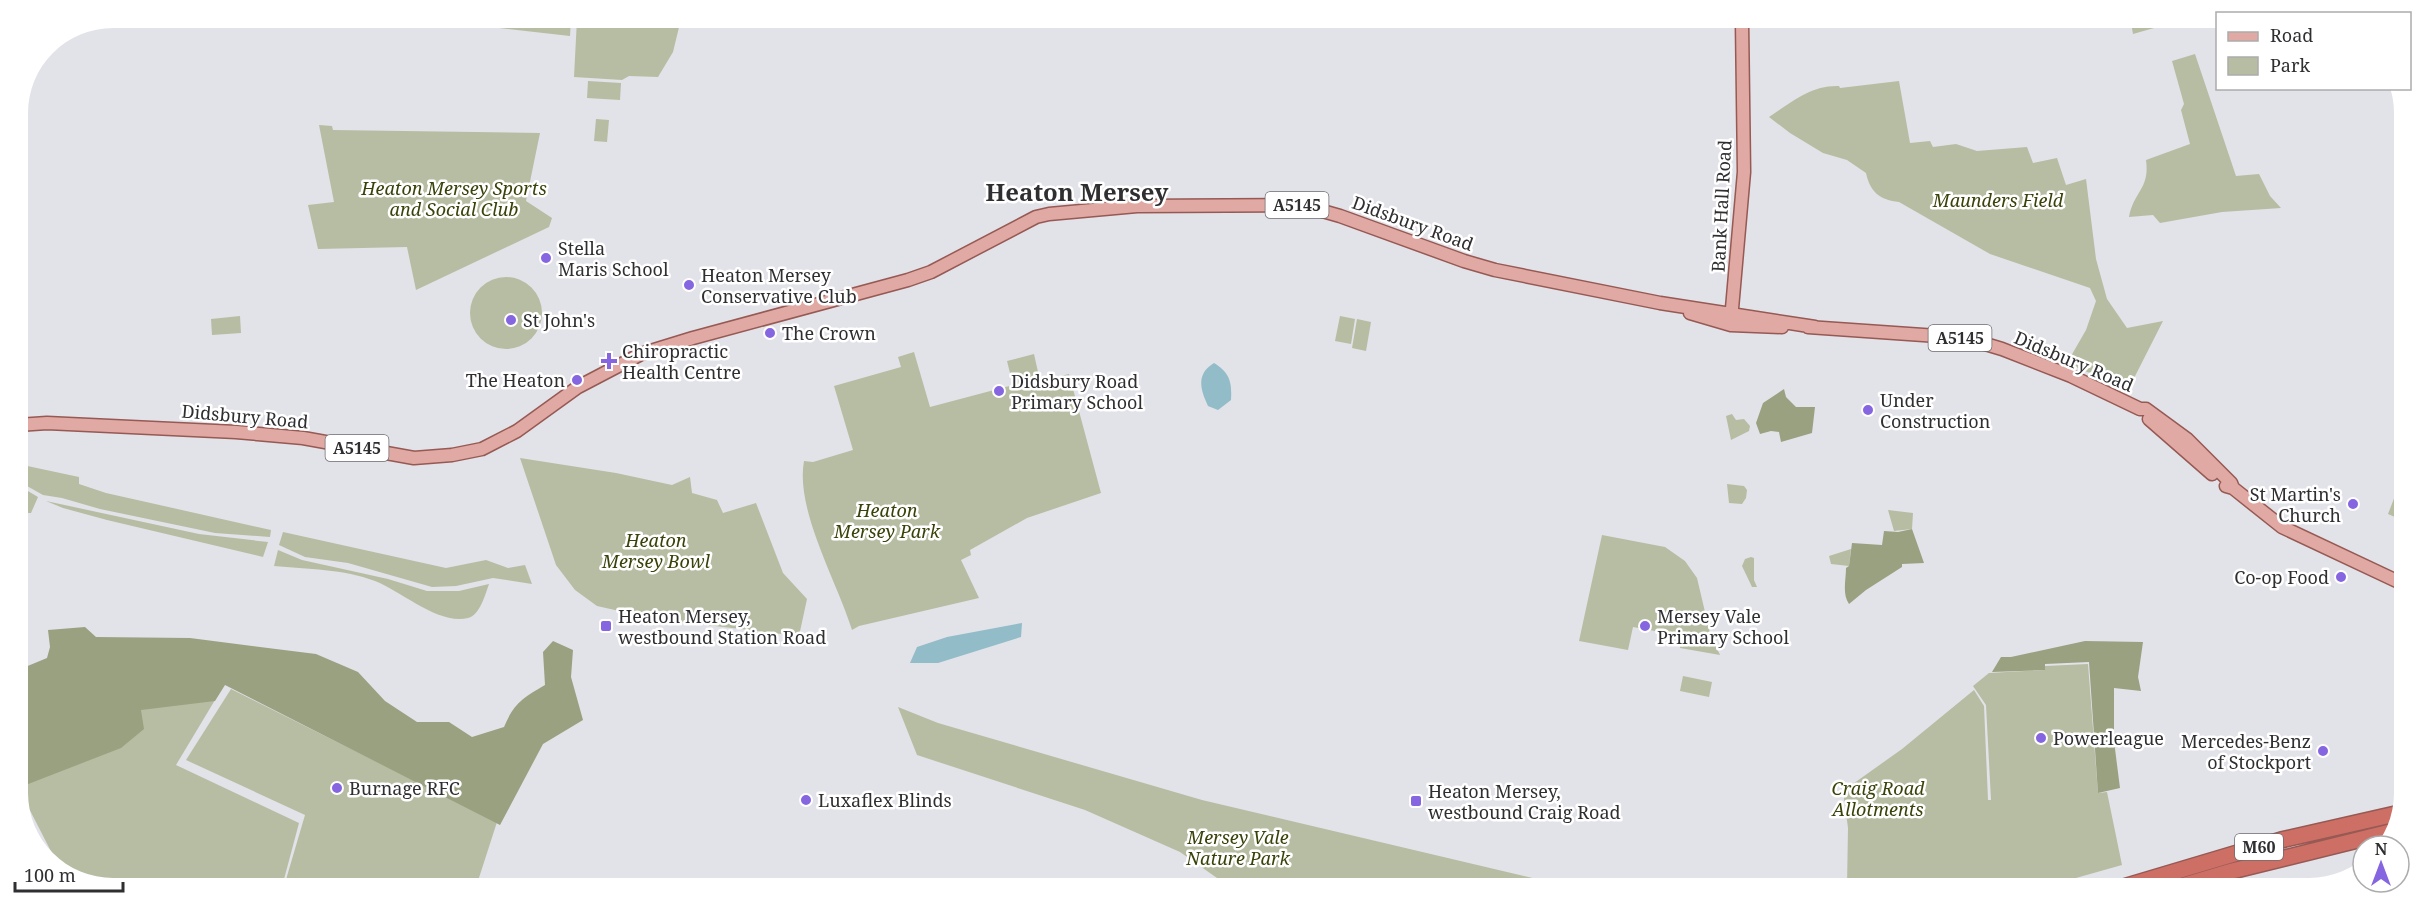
<svg xmlns="http://www.w3.org/2000/svg" width="2423" height="906" font-family="'Noto Serif',serif">
<style>
.green{fill:#b7bda2}
.forest{fill:#9aa180}
.water{fill:#92bcc7}
.lines{fill:none;stroke-linecap:round;stroke-linejoin:round}
.major-casing{stroke:#965953;stroke-width:15}
.highway-casing{stroke:#965953;stroke-width:18}
.major{stroke:#e1a9a3;stroke-width:12}
.highway{stroke:#cd6f65;stroke-width:15}
.poi-dot{fill:#8565e0;stroke:#fff;stroke-width:2}
.labels{text-anchor:middle;dominant-baseline:central;stroke-width:5;stroke-linejoin:round;paint-order:stroke}
.shield{fill:#fff;stroke:#6d6d70;stroke-width:1.5}
.shield-label{font-size:16px;font-weight:bold;fill:#2f2f32}
.park-label{font-size:18px;font-style:italic;fill:#3a4209;stroke:#fff}
.street-label{font-size:18px;fill:#2f2f32;stroke:#fff}
.poi-label{font-size:18px;fill:#2f2f32;stroke:#fff;text-anchor:start}
.district-label{font-size:24px;font-weight:bold;fill:#2f2f32;stroke:#fff}
</style>
<rect width="100%" height="100%" fill="#e2e2e9"/>
<path class="green" d="M407,19H571L570,36L456,23L425,26Z
M577,19H681L673,52L658,77L629,76L622,80L574,77Z
M2131,23H2161V26L2133,34Z
M2195,54L2236,176L2259,174L2270,196L2281,208L2222,212L2160,223L2153,215L2129,217C2134,191 2150,189 2146,160L2190,144L2181,110L2184,104L2172,61Z
M588,81L621,83L620,100L587,98Z
M1899,81L1910,143L1930,141L1933,147L1956,144L1977,151L2027,147L2033,163L2057,158L2066,185L2086,179L2096,259L2107,299L2127,328L2163,321L2128,390L2067,363L2086,330L2096,301L2090,288L1990,254L1899,202C1880,200 1870,192 1866,173L1847,160L1823,153L1790,133L1769,117C1792,102 1811,85 1839,86L1840,88Z
M596,119L609,120L607,142L594,141Z
M319,125L332,126L333,130L540,133L526,201L552,218L549,227L416,290L407,247L318,249L308,205L334,202Z
M470 313a36 36 0 1 1 72 0a36 36 0 1 1-72 0Z
M240,316L241,333L212,335L211,319Z
M1340,316L1355,319L1351,344L1335,341Z
M1357,319L1371,322L1366,351L1352,348Z
M914,352L930,407L1013,385L1007,361L1034,354L1040,381L1069,374L1101,493L1027,518L970,550L971,555L961,560L979,598L859,626L852,630C837,581 795,510 804,461L813,462L853,450L834,386L901,367L898,357Z
M1732,414L1736,420L1744,419L1750,426L1749,431L1731,440L1726,416Z
M520,458L616,473L672,485L690,477L692,493L717,500L723,513L756,503L783,573L807,599L799,636L655,619L597,606L575,590L556,565Z
M18,464L79,477V484L106,493L271,530L270,537L215,533L100,509L62,498L43,495L18,481Z
M2402,478V520L2388,514Z
M1727,484L1744,486L1747,490L1746,498L1742,504L1729,503Z
M21,487L38,497L31,513H26L20,503Z
M46,501L199,534L268,542L263,557L107,520L63,508Z
M1888,510L1913,513L1912,529L1894,531Z
M283,532L446,568L486,560L508,568L525,565L532,584L493,578L456,586L432,587L348,563L305,557L279,545Z
M1602,535L1665,547L1685,561L1697,578L1710,633L1720,655L1680,648L1682,636L1633,627L1628,650L1579,641Z
M1851,549L1849,566L1831,564L1829,556Z
M278,550L302,560L388,579L427,591H459L489,584C485,595 480,615 468,618C438,625 403,592 375,581C344,569 307,569 274,566Z
M1751,557L1754,558V580L1757,587H1752L1742,566L1745,559Z
M2088,664L2098,793L2107,792L2122,865L2044,887H1847L1848,828L1843,791L1902,749L1974,690L1984,706L1988,800H1991L1986,705L1973,686L1989,673L2045,670V666Z
M112,676L224,685L176,765L299,823L283,883H82L58,865L18,787Z
M1683,676L1712,682L1709,697L1680,691Z
M231,689L497,822L477,884L285,883L305,815L186,760Z
M898,707L938,723L1202,800L1566,886L1227,885L1180,852L1085,810L917,755Z"/>
<path class="forest" d="M431,19H563L557,28Z
M1784,389L1786,397L1796,407H1815L1812,433L1781,442L1779,432L1771,431L1760,434L1756,423L1763,403Z
M1912,529L1924,563L1902,564V567L1866,590L1849,604C1842,594 1846,580 1846,568L1849,566L1852,543L1882,545L1884,531L1898,532Z
M85,627L96,637L190,638L316,654L358,672L385,701L417,722H449L472,737L504,727C514,703 523,698 545,685L543,652L553,641L573,650L571,677L583,720L543,744L500,825L225,685L215,701L141,710L144,729L121,748L18,788V670L47,658L50,647L48,630Z
M2085,641L2143,642L2138,677L2141,691L2114,688V741L2120,788L2098,793L2089,662L2045,664V670L1992,672L2001,657H2011Z"/>
<path class="water" d="M1214,363C1230,373 1232,382 1231,400L1218,410L1208,406C1200,389 1196,374 1214,363Z
M1022,623L1021,637L938,663H910L917,647L947,637Z"/>
<g class="lines">
<g class="major-casing">
<path id="major" d="M1690,313L1731,325L1782,327
M1731,320L1744,172L1742,22
M1808,327L1952,337L1972,340L2002,349L2071,376L2140,409H2146L2187,439L2231,483L2233,488
M2149,419L2212,474
M18,425L47,423L236,432L303,438L414,458L452,455L482,449L517,431L578,387L641,354L693,338L908,280L931,272L1036,217L1049,214L1137,206L1292,205L1305,206L1340,216L1464,261L1495,270L1660,303L1815,327
M2226,486L2233,488L2282,527L2401,583"/>
</g>
<g class="highway-casing">
<path id="highway" d="M2120,888L2281,840L2400,813
M2175,888L2232,871L2394,831"/>
</g>
<use href="#major" class="major"/>
<use href="#highway" class="highway"/>
</g>
<g class="poi-dot">
<circle cx="546" cy="258" r="6"/>
<circle cx="689" cy="285" r="6"/>
<circle cx="511" cy="320" r="6"/>
<circle cx="770" cy="333" r="6"/>
<path d="M606 352h6v6h6v6h-6v6h-6v-6h-6v-6h6z"/>
<circle cx="577" cy="380" r="6"/>
<circle cx="999" cy="391" r="6"/>
<circle cx="1868" cy="410" r="6"/>
<circle cx="2353" cy="504" r="6"/>
<circle cx="2341" cy="577" r="6"/>
<rect x="600" y="620" width="12" height="12" rx="3"/>
<circle cx="1645" cy="626" r="6"/>
<circle cx="2041" cy="738" r="6"/>
<circle cx="2323" cy="751" r="6"/>
<circle cx="337" cy="788" r="6"/>
<circle cx="806" cy="800" r="6"/>
<rect x="1410" y="795" width="12" height="12" rx="3"/>
</g>
<g class="labels">
<g class="shield">
<rect x="1265.5" y="192" width="63" height="26" rx="4.5"/>
<rect x="1928.5" y="325" width="63" height="26" rx="4.5"/>
<rect x="325.5" y="435" width="63" height="26" rx="4.5"/>
<rect x="2235" y="834" width="48" height="26" rx="4.5"/>
</g>
<g class="shield-label">
<text x="1297" y="205">A5145</text>
<text x="1960" y="338">A5145</text>
<text x="357" y="448">A5145</text>
<text x="2259" y="847">M60</text>
</g>
<g class="park-label">
<text x="454" y="188">Heaton Mersey Sports<tspan x="454" dy="21">and Social Club</tspan></text>
<text x="1998" y="200">Maunders Field</text>
<text x="887" y="510">Heaton<tspan x="887" dy="21">Mersey Park</tspan></text>
<text x="656" y="540">Heaton<tspan x="656" dy="21">Mersey Bowl</tspan></text>
<text x="1878" y="788">Craig Road<tspan x="1878" dy="21">Allotments</tspan></text>
<text x="1238" y="837">Mersey Vale<tspan x="1238" dy="21">Nature Park</tspan></text>
</g>
<g class="street-label">
<text transform="translate(1721 206) rotate(-87)">Bank Hall Road</text>
<text transform="translate(1413 223) rotate(20)">Didsbury Road</text>
<text transform="translate(2074 361) rotate(23)">Didsbury Road</text>
<text transform="translate(245 416) rotate(5)">Didsbury Road</text>
</g>
<g class="poi-label">
<text x="558" y="248">Stella<tspan x="558" dy="21">Maris School</tspan></text>
<text x="701" y="275">Heaton Mersey<tspan x="701" dy="21">Conservative Club</tspan></text>
<text x="523" y="320">St John's</text>
<text x="782" y="333">The Crown</text>
<text x="622" y="351">Chiropractic<tspan x="622" dy="21">Health Centre</tspan></text>
<text x="565" y="380" text-anchor="end">The Heaton</text>
<text x="1011" y="381">Didsbury Road<tspan x="1011" dy="21">Primary School</tspan></text>
<text x="1880" y="400">Under<tspan x="1880" dy="21">Construction</tspan></text>
<text x="2341" y="494" text-anchor="end">St Martin's<tspan x="2341" dy="21">Church</tspan></text>
<text x="2329" y="577" text-anchor="end">Co-op Food</text>
<text x="618" y="616">Heaton Mersey,<tspan x="618" dy="21">westbound Station Road</tspan></text>
<text x="1657" y="616">Mersey Vale<tspan x="1657" dy="21">Primary School</tspan></text>
<text x="2053" y="738">Powerleague</text>
<text x="2311" y="741" text-anchor="end">Mercedes-Benz<tspan x="2311" dy="21">of Stockport</tspan></text>
<text x="349" y="788">Burnage RFC</text>
<text x="1428" y="791">Heaton Mersey,<tspan x="1428" dy="21">westbound Craig Road</tspan></text>
<text x="818" y="800">Luxaflex Blinds</text>
</g>
<g class="district-label">
<text x="1077" y="191">Heaton Mersey</text>
</g>
</g>
<path d="M0 0H2423V906H0ZM113 28H2309A85 85 0 0 1 2394 113V793A85 85 0 0 1 2309 878H113A85 85 0 0 1 28 793V113A85 85 0 0 1 113 28Z" fill="#fff" fill-rule="evenodd"/>
<rect x="2216" y="12" width="195" height="78" fill="#ffffff" stroke="#acacad" stroke-width="1.5"/>
<rect x="2228" y="32" width="30" height="9" fill="#e1a9a3" stroke="#acacad" stroke-width="1.5"/>
<text x="2270" y="42" font-size="18" fill="#2f2f32">Road</text>
<rect x="2228" y="57" width="30" height="18" fill="#b7bda2" stroke="#acacad" stroke-width="1.5"/>
<text x="2270" y="72" font-size="18" fill="#2f2f32">Park</text>
<g transform="translate(2381 864)"><circle r="28" fill="#ffffff" stroke="#acacad" stroke-width="1.5"/>
<path d="M0-4.5L10 22L0 15L-10 22Z" fill="#8565e0"/>
<text y="-9" font-size="16" font-weight="bold" text-anchor="middle" fill="#2f2f32">N</text>
</g>
<path d="M15 882v9h108v-9" fill="none" stroke="#2f2f32" stroke-width="3"/>
<text x="24" y="882" font-size="18" fill="#2f2f32" stroke="#ffffff" stroke-width="4.5" paint-order="stroke">100 m</text>
</svg>
